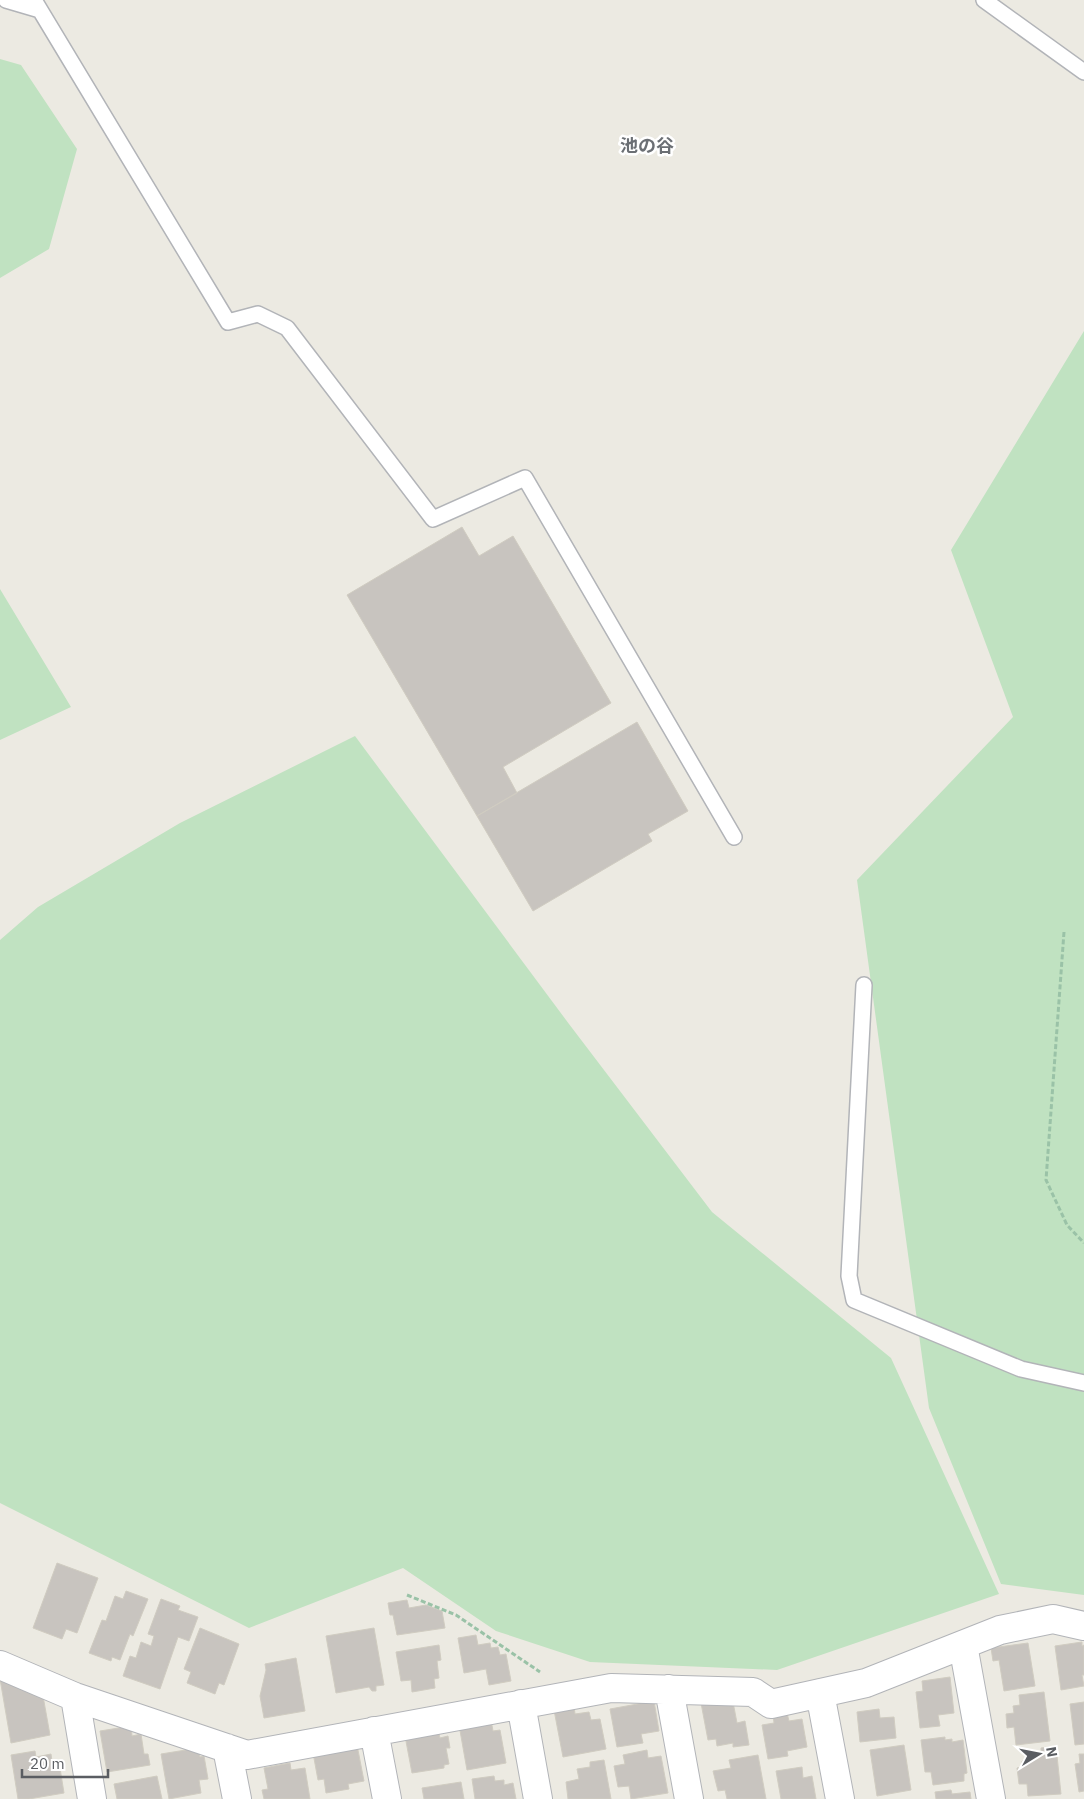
<svg xmlns="http://www.w3.org/2000/svg" width="1084" height="1799" font-family="'IBM Plex Sans','Noto Sans JP',sans-serif">
<style>
.green{fill:#c0e2c1}
.building{fill:#c8c4bf;stroke:#d0ccc1}
.lines{fill:none;stroke-linecap:round;stroke-linejoin:round}
.lane-casing{stroke:#b2b4b8;stroke-width:18}
.street-casing{stroke:#b2b4b8;stroke-width:30}
.path{stroke:#9ac2a7;stroke-width:3;stroke-dasharray:5 2.5;stroke-linecap:butt}
.lane{stroke:#fff;stroke-width:15}
.street{stroke:#fff;stroke-width:28}
.labels{text-anchor:middle;dominant-baseline:central;stroke-width:5;stroke-linejoin:round;paint-order:stroke}
.neighbourhood-label{font-size:18px;font-weight:bold;fill:#6b6f74;stroke:#fff}
</style>
<rect width="100%" height="100%" fill="#eceae2"/>
<path class="green" d="M0,59L21,65L77,149L49,249L0,278Z
M1084,331V1595L1001,1584L929,1408L857,880L1013,717L951,550Z
M0,589L71,707L0,740Z
M355,736L569,1024L712,1212L891,1358L999,1594L777,1670L590,1662L496,1631L403,1568L249,1628L0,1503V940L38,907L180,823Z"/>
<path class="building" d="M462,527L479,556L513,536L611,703L503,767L517,793L477,816L347,595Z
M637,722L688,811L648,834L652,841L533,911L477,816Z
M57,1563L98,1578L77,1633L66,1629L62,1639L33,1628Z
M126,1591L148,1599L133,1636L130,1634L120,1660L112,1657L111,1661L89,1653L102,1620L106,1621L115,1596L123,1599Z
M161,1599L180,1606L178,1610L198,1617L189,1641L178,1637L160,1689L123,1676L130,1656L136,1658L141,1642L151,1646L154,1636L148,1634Z
M407,1600L409,1608L426,1605L442,1611L445,1628L397,1635L393,1615H390L388,1603Z
M200,1628L239,1644L224,1685L219,1683L215,1694L187,1683L191,1672L184,1669Z
M374,1628L384,1685L376,1686V1691H372L369,1687L336,1693L326,1636Z
M476,1635L478,1645L490,1643L491,1648L498,1647L500,1655L506,1654L511,1681L489,1685L486,1669L464,1673L458,1638Z
M1082,1642V1646L1084,1645V1675H1082L1084,1686L1061,1690L1055,1646Z
M1028,1643L1035,1686L1004,1691L999,1660L993,1661L991,1648Z
M439,1645L441,1660L437,1661L439,1678L434,1679L435,1688L412,1692L411,1680L401,1681L396,1652Z
M296,1658L305,1711L264,1718L260,1696L266,1670L265,1664Z
M950,1677L954,1713L938,1715L940,1726L920,1728L916,1692L923,1691L922,1681Z
M0,1679L43,1696L50,1735L11,1743Z
M1044,1692L1050,1741L1016,1745L1014,1727L1007,1728L1006,1714L1014,1713L1013,1706L1020,1705L1019,1695Z
M654,1701L659,1731L641,1734L643,1743L617,1747L610,1709Z
M733,1702L737,1723L745,1721L749,1745L733,1747V1743L717,1746L716,1739L708,1740L701,1703Z
M1084,1702V1744L1075,1745L1070,1704Z
M574,1706L575,1714L589,1712L591,1720L600,1719L606,1749L563,1757L554,1710Z
M879,1709L880,1718L894,1717L896,1738L860,1742L857,1712Z
M787,1713L789,1721L802,1719L807,1747L787,1751L788,1756L768,1759L762,1725L774,1723L773,1715Z
M491,1720L493,1731L500,1730L506,1763L467,1770L459,1725Z
M131,1726L132,1736L141,1734L144,1754H148L150,1765L107,1772L100,1731Z
M438,1730L440,1738L448,1736L450,1748H446L449,1764L444,1765V1768L412,1773L405,1736Z
M945,1737V1740L952,1739V1742L963,1740L967,1773L964,1774V1781L933,1785L931,1772H925L921,1740Z
M357,1745L364,1781L348,1784L349,1789L326,1793L324,1779L318,1780L313,1753Z
M904,1745L911,1790L877,1796L870,1750Z
M1056,1746L1061,1794L1028,1796L1027,1784H1019L1017,1768L1022,1767V1761L1032,1760L1031,1753L1041,1752V1748Z
M198,1748L200,1757L204,1756L208,1779L199,1780L201,1793L169,1799L161,1754Z
M647,1750L648,1758L661,1756L668,1793L631,1799L629,1786L618,1787L614,1766L625,1764L623,1755Z
M35,1751L36,1757L51,1754L53,1769L60,1768L64,1793L29,1799H18L11,1755Z
M1079,1754H1084V1791L1079,1792L1075,1764L1080,1763Z
M758,1755L766,1799H727L725,1790L718,1791L713,1771L731,1768L729,1760Z
M604,1760L611,1799H568L566,1782L579,1779L577,1769L590,1767V1762Z
M290,1763L291,1770L305,1768L310,1799H264L262,1790L268,1789L264,1768Z
M802,1767L803,1778L812,1776L816,1799H781L776,1771Z
M157,1776L162,1799H117L114,1784Z
M494,1776L495,1781L504,1780V1785L513,1783L516,1799H475L472,1779Z
M461,1782L464,1799H424L422,1788Z
M951,1790L952,1794L970,1792L971,1799H936L935,1792Z"/>
<g class="lines">
<g class="lane-casing">
<path id="lane" d="M6,0L40,10
M34,0L228,322L258,314L287,328L433,519L525,478L734,837
M984,0L1084,72
M864,985L849,1276L854,1300L1021,1369L1084,1383"/>
</g>
<g class="street-casing">
<path id="street" d="M963,1645L991,1799
M0,1665L75,1697L247,1755L611,1688L753,1692L771,1704L866,1683L1000,1630L1053,1619L1084,1626
M669,1689L689,1799
M820,1693L840,1799
M75,1697L92,1799
M521,1704L538,1799
M374,1731L387,1799
M227,1748L237,1799"/>
</g>
<path class="path" d="M1064,932L1046,1180L1067,1225L1084,1243
M407,1595L456,1615L540,1672"/>
<use href="#lane" class="lane"/>
<use href="#street" class="street"/>
</g>
<g class="labels">
<g class="neighbourhood-label">
<text x="647" y="145">池の谷</text>
</g>
</g>
<g transform="translate(1039 1754) rotate(80)" stroke="#ffffff" stroke-width="4" paint-order="stroke">
<path d="M0-4L9 19L0 12L-9 19Z" fill="#5a5d62"/>
<text y="-8" font-size="14" font-weight="bold" text-anchor="middle" fill="#5a5d62">N</text>
</g>
<path d="M22 1769v8h86v-8" fill="none" stroke="#5a5d62" stroke-width="2.5"/>
<text x="30" y="1769" font-size="15" fill="#5a5d62" stroke="#ffffff" stroke-width="4" paint-order="stroke">20 m</text>
</svg>
